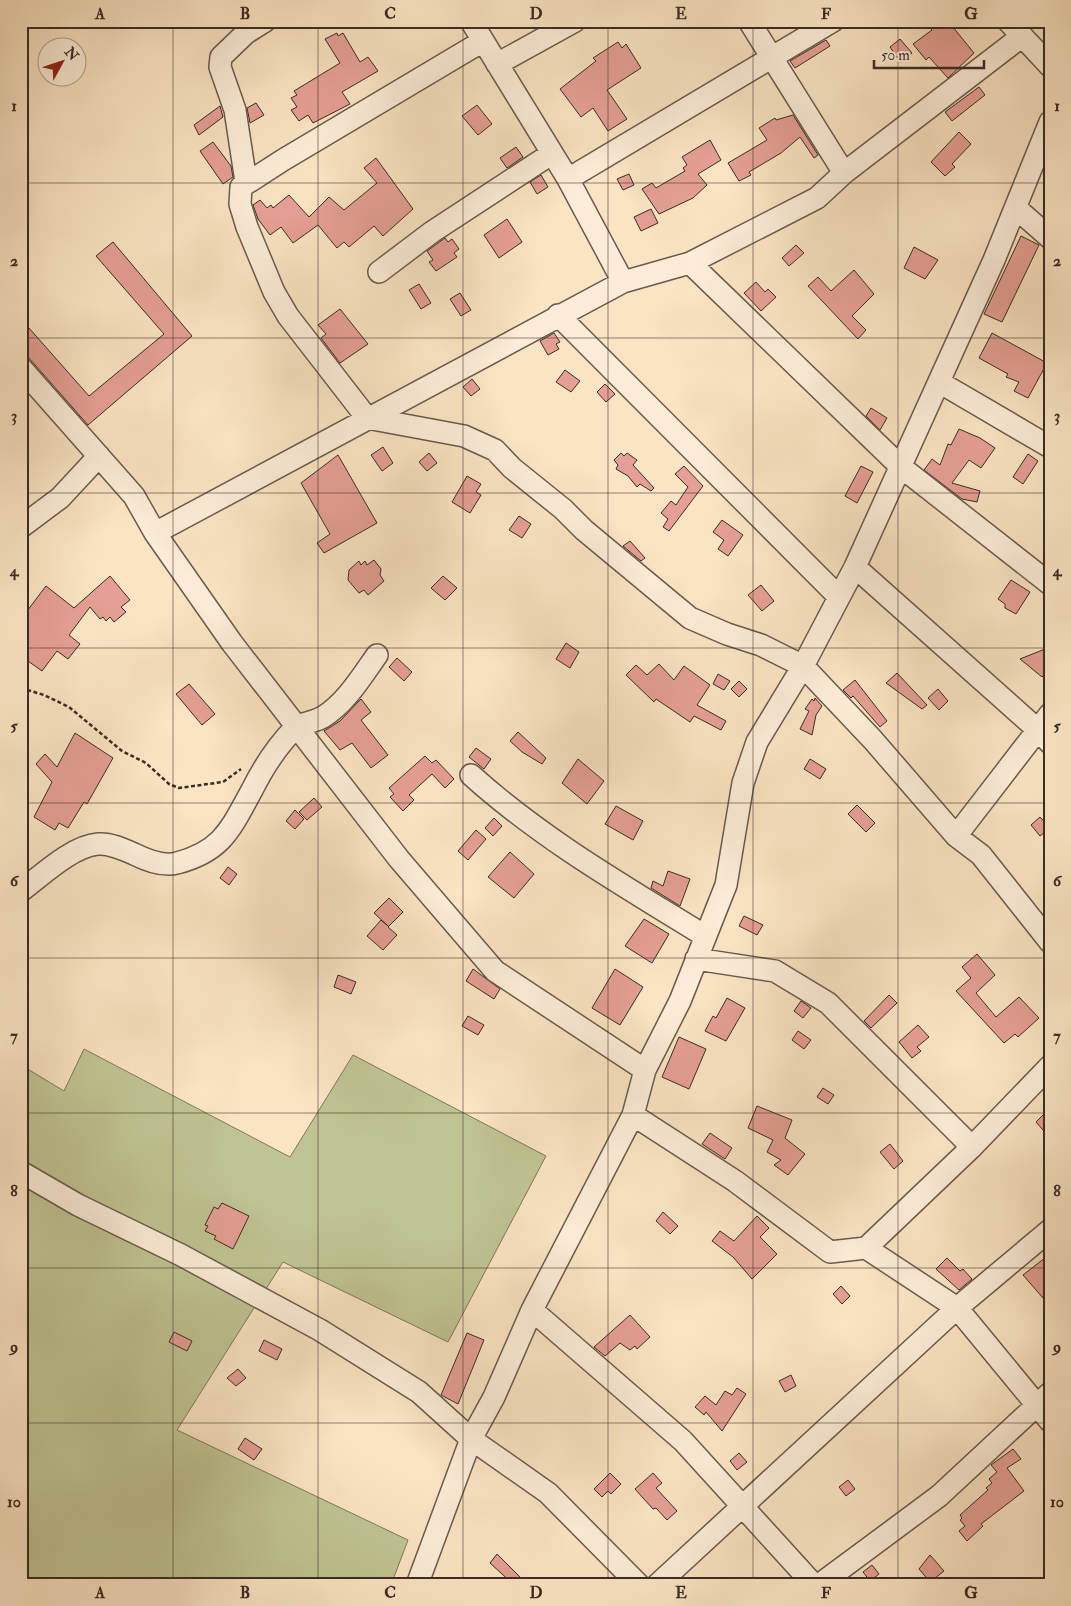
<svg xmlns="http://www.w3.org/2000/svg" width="1071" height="1606" font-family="'IM FELL Double Pica',serif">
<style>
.green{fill:#c0c493;stroke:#7e785c}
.building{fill:#e59f94;stroke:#3b2c25}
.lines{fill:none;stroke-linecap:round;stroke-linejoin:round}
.minor-casing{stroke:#6b5a4c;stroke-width:24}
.path{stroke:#3b2c25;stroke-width:2.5;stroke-dasharray:4 2.5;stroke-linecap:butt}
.minor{stroke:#fcedd8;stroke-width:21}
.grid{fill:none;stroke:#3b2c25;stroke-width:1;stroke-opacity:0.55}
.neatline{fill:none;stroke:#3b2c25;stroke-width:2}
.grid-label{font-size:16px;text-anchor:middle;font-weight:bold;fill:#3b2c25}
</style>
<rect width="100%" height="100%" fill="#fae4c3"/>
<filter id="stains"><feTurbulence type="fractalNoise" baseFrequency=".004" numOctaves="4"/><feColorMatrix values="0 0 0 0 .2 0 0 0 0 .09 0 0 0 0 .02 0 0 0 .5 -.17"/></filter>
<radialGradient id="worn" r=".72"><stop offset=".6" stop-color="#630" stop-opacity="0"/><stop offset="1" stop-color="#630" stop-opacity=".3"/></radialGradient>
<path class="green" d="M84,1049L290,1157L353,1055L546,1156L448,1342L283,1262L177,1430L408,1540L391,1585H21V1065L64,1091Z"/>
<path class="building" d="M925,21H948L974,53L948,78L929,57L926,60L913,44L932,30Z
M337,33L338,36L343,33L360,62L368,57L378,71L342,92L350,104L313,123L308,115L299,121L291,110L297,107L291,98L297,95L294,91L340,63L325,39Z
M900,39L912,53L900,62L890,47Z
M826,40L830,46L795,68L790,61Z
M618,42L622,48L626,44L641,68L607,90L627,119L608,131L593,108L581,117L560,89L596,61L593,58Z
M979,87L985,95L952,121L945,112Z
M256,103L264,115L250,123L247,108Z
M477,105L492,124L478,135L462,116Z
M220,106L223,117L199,135L194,125Z
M793,115L818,155L814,158L800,137L781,153L749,172L751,175L739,181L728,163L767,140L759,128L775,118L776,120Z
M959,132L971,144L952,164L955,167L945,176L931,162Z
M710,140L721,160L698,174L707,185L693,198L659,214L642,189L652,183L656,188L685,171L683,168L687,165L682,157Z
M213,142L231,166L233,177L223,184L200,151Z
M516,147L523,157L507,168L500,158Z
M376,158L413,209L383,236L374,226L349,247L344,242L337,248L318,225L293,243L281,227L270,235L258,219L253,205L260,200L267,208L271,205L273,208L289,195L309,217L329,197L344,210L377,183L364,168Z
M629,174L634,185L623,190L617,179Z
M541,175L548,187L537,194L530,182Z
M651,209L658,223L641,231L634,217Z
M507,219L522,242L499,258L484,235Z
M1021,236L1039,245L1002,322L984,314Z
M445,238L448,242L452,239L459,249L454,253L457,257L436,271L429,262L433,260L427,251Z
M113,242L192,336L88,425L21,349V319L89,396L164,334L96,256Z
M796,245L804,253L789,266L782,258Z
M914,247L938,260L925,279L904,268Z
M854,270L874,294L852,316L866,330L858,339L808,286L818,277L831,291Z
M756,282L765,292L768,289L776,297L761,311L744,293Z
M419,284L431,303L421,309L409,290Z
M460,293L471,310L461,316L450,299Z
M340,309L368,344L340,363L321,338L326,334L318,325Z
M554,333L560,342L556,344L559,349L548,355L540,341Z
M992,333L1047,363L1028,398L1014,391L1019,382L1006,377L1008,374L979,358Z
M565,370L580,381L571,392L556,382Z
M472,379L480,389L471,396L463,387Z
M605,384L615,394L606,402L597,392Z
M871,408L887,418L880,430L866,416Z
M959,429L980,438L995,448L981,468L969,460L952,483L980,491L977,502L962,499L924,470L932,459L940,465L948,444L951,445Z
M383,447L393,463L382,471L371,455Z
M429,453L437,463L427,471L419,462Z
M621,453L624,456L627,453L637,460L633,465L654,488L651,491L640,484L637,487L628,476L616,469L618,465L614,460Z
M1028,454L1038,461L1023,484L1013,477Z
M338,455L377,523L324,553L317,543L330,534L301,483Z
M684,466L703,486L669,531L663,527L668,519L661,513L671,501L676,505L688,487L675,474Z
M861,466L873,472L857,503L845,496Z
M467,476L481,484L476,492L481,495L470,513L452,502Z
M519,516L531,524L522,538L509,530Z
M722,520L743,535L728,556L718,549L724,540L713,532Z
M630,541L645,558L641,561L623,546Z
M374,560L381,569L380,575L384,581L368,595L364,590L359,593L348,580L349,570L359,561L361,565L365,561L367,565Z
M110,576L130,600L121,607L126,612L114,622L110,617L106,621L103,617L100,619L90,607L69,635L80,644L68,659L57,651L42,671L21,656V619L46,586L74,608Z
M443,576L457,588L445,600L431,588Z
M1011,580L1030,592L1016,614L1005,608V604L998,599Z
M761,585L774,601L762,611L748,595Z
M566,643L579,652L570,668L556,659Z
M1050,647V667L1042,677L1020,659Z
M397,658L412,672L404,681L389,667Z
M659,664L674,680L684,666L710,685L697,705L726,721L721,730L694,716L690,722L656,699L654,702L626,675L636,665L647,675Z
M897,673L927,705L922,709L886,683Z
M718,674L730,681L724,690L713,684Z
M855,680L887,721L880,727L853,696L851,698L843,690Z
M739,681L747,689L739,697L731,689Z
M189,684L215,714L202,725L176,694Z
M938,689L948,701L939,710L928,698Z
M815,698L822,706L816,715L812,735L800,729L809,711L805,709L812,699L814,701Z
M361,699L371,712L361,720L388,755L371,768L352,743L340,750L324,731L340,721Z
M518,732L546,758L542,764L522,752L510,741Z
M75,733L113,758L87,804L84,802L68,828L59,823L55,830L34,817L52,782L36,764L45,754L57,767Z
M476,748L491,759L484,769L469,757Z
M425,756L432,763L436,760L454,779L445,788L432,774L409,795L414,800L403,811L390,797L394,794L389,788Z
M578,759L604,781L587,804L562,783Z
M810,759L826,769L820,779L804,769Z
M314,798L322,807L307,820L299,812Z
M857,805L875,823L866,832L848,814Z
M616,806L643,821L633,840L605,824Z
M295,810L304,819L295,829L286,821Z
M1040,817L1050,828L1040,836L1031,825Z
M494,818L502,826L493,836L485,828Z
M476,830L486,839L468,860L458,851Z
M510,852L534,874L514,898L488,877Z
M228,867L237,874L229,885L220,878Z
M668,871L690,879L680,906L651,888L653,881L663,886Z
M389,898L403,912L388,927L397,935L383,950L367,936L381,920L388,926L374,913Z
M744,916L763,925L757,935L739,926Z
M644,919L669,934L652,963L625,946Z
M977,954L995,975L976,993L996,1017L1019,997L1039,1018L1018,1037L1015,1034L1004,1043L956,991L971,978L962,967Z
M473,969L500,989L494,999L466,981Z
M615,969L643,987L620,1025L592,1008Z
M338,975L356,982L351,994L334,987Z
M889,995L897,1003L871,1028L864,1021Z
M727,998L745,1008L726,1041L705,1031L713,1016L716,1018Z
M801,1001L811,1008L803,1018L794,1011Z
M468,1016L484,1025L478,1035L462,1026Z
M918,1025L929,1037L917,1047L921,1051L912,1058L899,1042Z
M798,1031L811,1040L804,1049L792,1040Z
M679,1037L706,1049L689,1089L662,1077Z
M823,1088L834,1095L828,1104L817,1097Z
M757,1106L792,1120L785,1138L805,1154L788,1175L774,1165L781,1160L767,1152L773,1140L748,1128Z
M1044,1114L1050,1121V1138L1036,1122Z
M710,1133L732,1148L725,1159L702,1144Z
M890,1144L903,1161L894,1169L880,1152Z
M222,1203L249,1216L233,1249L214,1239L216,1236L205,1231L208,1226L205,1225L214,1207L218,1209Z
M663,1212L678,1226L670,1234L656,1221Z
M757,1216L769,1228L760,1237L777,1254L752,1279L733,1257L712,1241L720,1231L734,1241Z
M1050,1254V1306L1023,1275Z
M947,1258L960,1271L963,1269L972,1279L959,1290L936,1269Z
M841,1286L850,1296L842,1304L833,1294Z
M630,1315L650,1337L637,1349L635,1346L630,1350L620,1343L605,1356L594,1347Z
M174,1332L192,1341L187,1351L169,1342Z
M467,1333L484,1340L458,1404L441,1395Z
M264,1340L282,1349L277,1360L259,1351Z
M238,1369L246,1378L236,1386L227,1378Z
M791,1375L796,1386L785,1392L779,1381Z
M737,1388L746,1394L722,1431L706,1412L704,1415L695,1407L705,1396L716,1405L725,1391L732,1395Z
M245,1438L262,1449L254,1460L238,1449Z
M1013,1449L1021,1459L1007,1468L1024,1491L981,1524L983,1526L967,1541L959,1531L965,1526L960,1520L962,1518L960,1515L988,1490L986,1488L992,1483L989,1479L997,1472L991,1465Z
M739,1453L747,1462L737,1470L730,1461Z
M610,1473L621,1484L611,1494L608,1491L602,1497L594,1489Z
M653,1473L662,1483L656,1488L677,1511L667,1520L656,1508L653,1509L635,1489Z
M848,1480L855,1489L846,1496L839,1487Z
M497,1554L523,1580L519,1585H514L490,1563Z
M930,1555L944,1571L930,1582L919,1569Z
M872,1565L879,1574L870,1581L863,1572Z"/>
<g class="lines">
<g class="minor-casing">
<path id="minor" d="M1008,21L1050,66
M483,41L283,160L241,187L240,204L247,227L274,292L288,316L367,418L464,436L495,450L512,468L563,509L584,530L690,618L727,634L761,645L803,666L873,740L956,836L981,855L1050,942
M497,64L575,21
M844,173L1021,37
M568,179L833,21
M246,182L235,110L220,67L221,57L246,33L265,21
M1016,208L1050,238
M690,263L901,467L1050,584
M379,272L432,232L551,154
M623,282L690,263L817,198L844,173L749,21
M558,315L839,597
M21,368L134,496L155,533L232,643L399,859L495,971L645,1070
M939,382L1050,447
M21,527L60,498L99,456
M155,533L623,282L568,179L471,21
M855,567L1038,730L1050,743
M471,775C542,839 624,886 705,936
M956,836L1050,714
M21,891C41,876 72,846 98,844C110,843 123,849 134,854C146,860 163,867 177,863C223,851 231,828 252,790C263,768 278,745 295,728C301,723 315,722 323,717C346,703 362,676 377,655
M696,959L775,971L828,1003L972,1147
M1050,1066L972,1147L866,1248L957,1308L1050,1421
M633,1115L735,1181L830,1252L866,1248
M21,1172L78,1205L181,1255L320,1330L419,1392L471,1439L548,1493L639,1585
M532,1310L683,1441L814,1585
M417,1585L471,1439L494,1397L532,1310L633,1115L645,1070L680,1001L726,885L743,783L757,742L803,666L855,567L994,260L1050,122
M657,1585L957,1308L1050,1230
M819,1585L939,1496L1050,1393"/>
</g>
<path class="path" d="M21,688L44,695L69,707L122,751L146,763L169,784L179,788L223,782L241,769"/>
<use href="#minor" class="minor"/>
</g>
<path class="grid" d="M173,21V1585M318,21V1585M463,21V1585M608,21V1585M753,21V1585M898,21V1585M21,183H1050M21,338H1050M21,493H1050M21,648H1050M21,803H1050M21,958H1050M21,1113H1050M21,1268H1050M21,1423H1050"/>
<rect width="1071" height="1606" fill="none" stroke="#fae4c3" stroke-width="55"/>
<g transform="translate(62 62) rotate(50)"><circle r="24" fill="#fcedd8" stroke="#afa090"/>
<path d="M0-4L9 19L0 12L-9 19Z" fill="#8f2418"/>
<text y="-8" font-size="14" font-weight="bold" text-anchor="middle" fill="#3b2c25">N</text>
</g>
<path d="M874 60v8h110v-8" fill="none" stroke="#3b2c25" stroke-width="2.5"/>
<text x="881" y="60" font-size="15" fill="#3b2c25" stroke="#fcedd8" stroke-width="4" paint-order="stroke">50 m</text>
<rect x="28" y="28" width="1016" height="1550" class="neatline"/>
<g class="grid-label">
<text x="100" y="19">A</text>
<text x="245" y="19">B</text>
<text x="390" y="19">C</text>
<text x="536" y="19">D</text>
<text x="681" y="19">E</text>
<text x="826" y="19">F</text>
<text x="971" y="19">G</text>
<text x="14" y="111">1</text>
<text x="1057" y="111">1</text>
<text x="14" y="266">2</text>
<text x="1057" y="266">2</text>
<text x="14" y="421">3</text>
<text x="1057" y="421">3</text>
<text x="14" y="576">4</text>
<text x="1057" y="576">4</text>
<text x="14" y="731">5</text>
<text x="1057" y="731">5</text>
<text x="14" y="886">6</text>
<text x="1057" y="886">6</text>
<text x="14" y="1041">7</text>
<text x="1057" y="1041">7</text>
<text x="14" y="1196">8</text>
<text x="1057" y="1196">8</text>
<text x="14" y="1352">9</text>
<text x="1057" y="1352">9</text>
<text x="14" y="1507">10</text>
<text x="1057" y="1507">10</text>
<text x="100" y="1598">A</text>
<text x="245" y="1598">B</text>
<text x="390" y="1598">C</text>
<text x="536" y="1598">D</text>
<text x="681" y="1598">E</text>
<text x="826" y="1598">F</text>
<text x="971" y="1598">G</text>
</g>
<rect width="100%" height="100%" filter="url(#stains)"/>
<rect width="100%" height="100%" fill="url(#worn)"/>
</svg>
